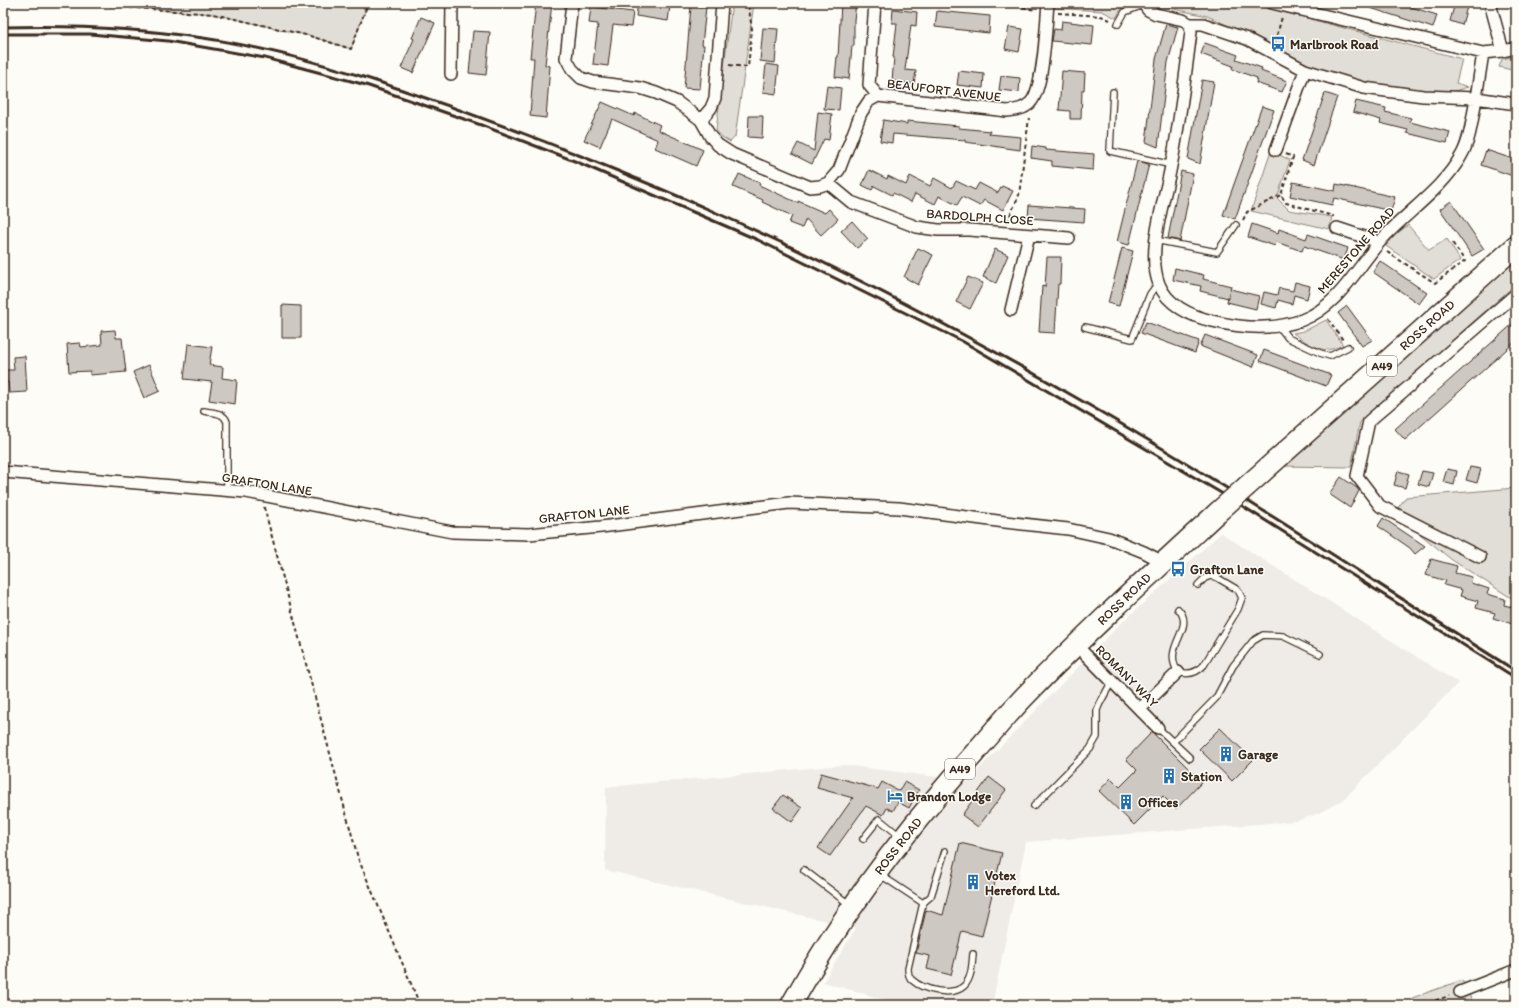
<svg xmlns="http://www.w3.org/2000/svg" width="1519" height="1008" font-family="Itim,sans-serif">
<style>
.built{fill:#efece7}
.green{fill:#e1ded7;stroke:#8e847a}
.building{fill:#cdc8c2;stroke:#3b2a1e}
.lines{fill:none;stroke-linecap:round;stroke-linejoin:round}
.lane-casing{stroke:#3b2a1e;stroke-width:8}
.street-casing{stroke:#3b2a1e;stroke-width:14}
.highway-casing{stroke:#3b2a1e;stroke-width:23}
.path{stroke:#3b2a1e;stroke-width:2;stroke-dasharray:4 3;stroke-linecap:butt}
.lane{stroke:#fdfcf7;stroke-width:5.5}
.street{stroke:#fdfcf7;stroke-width:11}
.highway{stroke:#fdfcf7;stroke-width:20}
.rail{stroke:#3b2a1e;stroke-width:3}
.highway-bridge-casing{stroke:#3b2a1e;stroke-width:23;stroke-linecap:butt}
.highway-bridge{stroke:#fdfcf7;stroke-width:20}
.labels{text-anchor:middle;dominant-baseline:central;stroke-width:3;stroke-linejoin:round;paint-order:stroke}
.shield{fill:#fdfcf7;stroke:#75695f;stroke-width:1}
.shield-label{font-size:12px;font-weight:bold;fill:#3b2a1e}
.poi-label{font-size:13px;font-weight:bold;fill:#3b2a1e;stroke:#fdfcf7;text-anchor:start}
.street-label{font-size:13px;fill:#3b2a1e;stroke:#fdfcf7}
</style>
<rect width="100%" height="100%" fill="#fdfcf7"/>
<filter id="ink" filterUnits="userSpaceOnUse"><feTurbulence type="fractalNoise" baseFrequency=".025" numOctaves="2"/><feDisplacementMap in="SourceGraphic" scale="8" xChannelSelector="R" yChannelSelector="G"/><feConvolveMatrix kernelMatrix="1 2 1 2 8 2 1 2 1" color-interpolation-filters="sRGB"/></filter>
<g filter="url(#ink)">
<path class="built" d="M1221,533L1458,683L1343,800L1319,813L1296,821L1026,842L992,1005H903L823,982L856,928L605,870L606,787L844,765L967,781L1118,626Z"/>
<path class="green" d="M74,3H368L351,49L310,36L213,14Z
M732,3H754L735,137L730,142L722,137L716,130Z
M1053,3H1130L1121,9L1116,18L1102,11L1052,8Z
M1153,3H1249L1462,59L1456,83L1468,87L1451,92L1423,91L1366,82L1307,66L1249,35L1207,16L1155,5Z
M1516,56V71L1499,67L1502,59Z
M1271,151L1290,160L1277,198L1289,210L1332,217L1329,229L1251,211Z
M1408,225L1429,250L1447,239L1460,260L1434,279L1386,246L1395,235Z
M1516,255V284L1360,422L1351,467L1280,466Z
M1326,320L1343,345C1321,356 1311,345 1293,333L1304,331Z
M1516,488V601L1452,560L1394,513L1406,497Z
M1462,980L1474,1005H1414L1412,998Z"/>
<path class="building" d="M536,3H552L545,65L550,66L546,118L530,116L534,58H530Z
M638,3L670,6L668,21L636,16Z
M841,3H856L854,20V46H852L849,79L835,77L837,57H838Z
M1362,3H1398L1437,15L1433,28L1361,5Z
M1455,3H1468L1462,25L1450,21Z
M691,6L706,7L702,45H704L700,89L684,88Z
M591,7L633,12L631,27L613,25L608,66L593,64L598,24L589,23Z
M893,9L917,12L916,26L911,25L905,70L916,71L914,84L892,81L894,57H893L897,23H892Z
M937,11L990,16L989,33L935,27Z
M421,17L435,23L413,73L401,68L414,39L412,38Z
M1062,21L1094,25L1092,45L1052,41L1054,29L1061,30Z
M1166,24L1178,27L1168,62L1158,147L1146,142L1156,59Z
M1009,27L1023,29L1019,52L1005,49Z
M763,28L778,29L775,63L760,61Z
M473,31L490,32L486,75L469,73Z
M1205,43L1238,55L1236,59L1262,68L1261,71L1287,81L1282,92L1256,83L1257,78L1232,69L1233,66L1201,54Z
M766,64L779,66L776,94L763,92Z
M959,71L984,74L983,88L957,85Z
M1062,71L1085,73L1084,90H1082L1081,119H1070V111L1059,110Z
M1001,76L1020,78L1019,92L999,90Z
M1202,80L1214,82L1200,164L1188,159Z
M827,86L841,88L839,110L824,109Z
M1325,93L1337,97L1314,165L1302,160Z
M1356,101L1386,108L1385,112L1411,118L1410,122L1450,132L1447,143L1407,133L1408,130L1380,123L1381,120L1353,112Z
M602,102L634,116L635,113L660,125L658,130L703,150L696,166L655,148L658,140L612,119L600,147L584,140Z
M1262,106L1274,110L1235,219L1223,215Z
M818,112L832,114L829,140L824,139L812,164L792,154L798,143L814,151Z
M749,116H763L762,138L748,137Z
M883,120L907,124V121L959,126V128L990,131L989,134L1021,137L1020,150L965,142V140L893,134L892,143L880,141Z
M1032,146L1046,148V150L1094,154L1093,170L1052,166V161L1031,158Z
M1486,150L1516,160V177L1481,165Z
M1137,161L1149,164L1129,245L1117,242Z
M869,170L887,179L888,176L906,185L910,176L930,186L934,178L952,188L956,181L975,190L979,183L998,193L1002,186L1013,191L1003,210L984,200L980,206L962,197L957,205L939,196L935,204L915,194L911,202L893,193L892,195L874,186L872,190L862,185Z
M1181,171L1193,174L1180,241L1168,238Z
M739,174L760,183L759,185L798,203V201L825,213L829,209L838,219L821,235L806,219L802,228L789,223L792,216L762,202L763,200L733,187Z
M1293,182L1335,191L1336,184L1395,197L1391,211L1334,198L1332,205L1290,196Z
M1451,201L1484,249L1472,256L1440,209Z
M1029,205L1085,209L1084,222L1028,218Z
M852,221L868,239L857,248L841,231Z
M1252,224L1278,233L1279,229L1306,239L1308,234L1348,248L1344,260L1304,246L1302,251L1276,242L1275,246L1248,237Z
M918,248L933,255L918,285L904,277Z
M1122,248L1133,251L1119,306L1108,303Z
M995,249L1008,255L996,283L983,277Z
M1047,257H1061L1060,284H1058L1055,333L1039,332L1042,286L1045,287Z
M1380,261L1427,293L1419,304L1373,272Z
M1175,268L1204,275L1203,279L1231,286L1230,289L1259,296L1256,309L1227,302L1229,293L1228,298L1200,291L1201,286L1173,280Z
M968,277L983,283L970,309L956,302Z
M1295,282L1310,286L1307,299L1294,295L1292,304L1278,300L1276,308L1261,304L1264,292L1277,295L1279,288L1293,291Z
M282,305L301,306V338H282Z
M1347,306L1372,340L1362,346L1338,313Z
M1516,321V341L1405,440L1395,429Z
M1146,322L1199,341L1195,353L1141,333Z
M115,330L116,338H122L126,372L90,375V371L69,372L67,344L80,343L81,347L102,345L101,331Z
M1205,335L1258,355L1253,367L1200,346Z
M188,344L212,347L209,365L223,367L222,378L237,380L235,404L209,400L212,382L184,379Z
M1264,350L1331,375L1326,386L1260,361Z
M25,356L27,392L9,393L8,382H6L5,370H14L13,357Z
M149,365L160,391L144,398L133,372Z
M1470,467L1481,469L1477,483L1466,480Z
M1447,469L1457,471L1454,485L1443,482Z
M1398,471L1409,474L1405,488L1394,485Z
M1422,471L1433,473L1429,487L1418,484Z
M1341,477L1357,488L1359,491L1350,508L1329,494Z
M1383,518L1425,546L1415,554L1410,548L1378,526Z
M1431,559L1457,566L1455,573L1472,577L1471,583L1489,589L1487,594L1505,599L1504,605L1516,608V625L1493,618L1495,613L1476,608L1478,601L1460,596L1462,590L1444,585L1446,581L1426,575Z
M1220,728L1253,760L1232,781L1199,749Z
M1152,732L1202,782L1176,809L1163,796L1134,825L1099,791L1111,778L1120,787L1137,770L1126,759Z
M821,773L878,789L882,782L899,791L904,782L919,790L909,808L898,802L893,811L887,808L883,815L866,806L830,856L818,848L853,798L817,788Z
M989,777L1006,790L978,827L962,815Z
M783,795L802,808L792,822L773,808Z
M960,843L1002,853L982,936L962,931L951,975L927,969L930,956L916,953L926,910L943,915Z"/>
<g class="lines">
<g class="lane-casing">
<path id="lane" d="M1118,24L1125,12L1143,5
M1113,92L1110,151L1172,165
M1155,240L1217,252L1236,225
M1279,326L1288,338L1320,353L1330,356L1348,347
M1085,327L1132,339L1150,294L1158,283
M204,411C213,413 224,412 227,422V490
M1178,609C1197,628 1161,646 1178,672C1188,675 1197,673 1204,665L1238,609L1242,598L1238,590L1216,577L1211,576L1205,578L1198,585
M1158,728L1190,758
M1173,742L1216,698L1233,666L1253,641L1263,635L1283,636L1320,654
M1034,806L1090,749L1097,737V710L1100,703L1112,681
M863,839L879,819L901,837
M945,851L931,896L923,903L908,968C908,972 908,977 912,980C923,990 952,997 964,986C972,978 972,964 973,954
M804,870L850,905
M879,874L923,903"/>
</g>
<g class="street-casing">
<path id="street" d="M572,3L566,58L572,69L581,78L593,82L640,88L656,93L677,102L701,120L710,136L718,145L732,154L810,187L820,186L828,183L839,170L861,113L869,101L878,96L1007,111C1016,110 1024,109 1030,103C1044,90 1046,24 1048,3
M875,3L869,85L878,96
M1143,3L1148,10L1156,14L1183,20L1190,24H1203L1247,39L1305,70L1364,88L1423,96L1476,98L1483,53
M1272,3L1483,53L1503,51L1516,48
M1490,3L1503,51
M1190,24L1191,32C1185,77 1180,122 1171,166C1165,200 1146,251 1159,284C1167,305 1191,316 1212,321C1241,328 1273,331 1302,320C1340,306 1359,263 1386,235C1411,209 1443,188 1461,156C1470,142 1473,115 1476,98L1516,104
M451,74L452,3
M701,120L711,108L715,98L722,3
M1276,150L1305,70
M828,183L851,202L917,227L938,230H969L1069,238
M1337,228L1379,242
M1011,310L1029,235
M3,472L246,492L452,532L529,534L601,527L789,503L899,508L1005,522L1068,529L1109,538L1144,552L1163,562
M1480,557L1380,506L1357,476L1369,421L1516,294
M1076,645L1158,728
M1140,709L1178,672
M1460,992L1516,970"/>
</g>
<g class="highway-casing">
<path id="highway" d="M1247,486L1516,246
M791,1005C841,915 904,832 973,755C990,735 1007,715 1025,696C1087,632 1153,572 1218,512"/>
</g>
<path class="path" d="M74,3L213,14L310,36L351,49L368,3
M1002,3L1036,10
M3,4L5,3
M1058,13L1101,16L1110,20
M1275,42L1282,17
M729,65L748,67L752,29L748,3
M1286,154L1293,157L1281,195L1286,203L1333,216V217
M1243,220L1247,212L1281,195
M1007,222L1019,195L1029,118
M1387,252L1435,283L1465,261L1451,241
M1328,319L1343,340
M264,507L358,858L420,1005
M1422,1005L1449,996"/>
<use href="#lane" class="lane"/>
<use href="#street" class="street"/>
<use href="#highway" class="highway"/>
<path class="rail" d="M3,27C70,25 137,28 203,38C264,47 324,64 382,83C451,106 519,131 586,158C628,175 669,192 710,210C835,265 957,329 1075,397C1225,483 1369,579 1516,671
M3,34H90L168,41L265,58L366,85L481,125L577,162L758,240L962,341L1228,497L1516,678"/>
<g class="highway-bridge-casing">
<path id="highway-bridge" d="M1218,512L1247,486"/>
</g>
<use href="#highway-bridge" class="highway-bridge"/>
</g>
</g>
<defs>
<g id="bus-bare" transform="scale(1.2)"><path d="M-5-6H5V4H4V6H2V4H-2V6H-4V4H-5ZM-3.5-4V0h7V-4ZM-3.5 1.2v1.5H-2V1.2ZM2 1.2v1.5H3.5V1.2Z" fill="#1f6fb2" stroke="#fdfcf7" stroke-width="2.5" paint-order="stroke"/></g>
<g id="building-bare" transform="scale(1.2)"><path d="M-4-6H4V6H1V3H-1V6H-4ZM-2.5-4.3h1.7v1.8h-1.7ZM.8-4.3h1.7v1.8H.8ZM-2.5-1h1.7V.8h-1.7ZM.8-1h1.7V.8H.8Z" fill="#1f6fb2" stroke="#fdfcf7" stroke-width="2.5" paint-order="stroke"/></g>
<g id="hotel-bare" transform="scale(1.2)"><path d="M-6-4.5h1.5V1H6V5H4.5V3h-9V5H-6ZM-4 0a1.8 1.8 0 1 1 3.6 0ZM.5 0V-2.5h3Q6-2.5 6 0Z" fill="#1f6fb2" stroke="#fdfcf7" stroke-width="2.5" paint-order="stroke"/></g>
</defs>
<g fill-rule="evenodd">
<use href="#bus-bare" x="1278" y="44"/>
<use href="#bus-bare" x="1178" y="569"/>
<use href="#building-bare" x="1226" y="754"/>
<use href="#building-bare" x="1169" y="776"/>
<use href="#hotel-bare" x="895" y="796"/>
<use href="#building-bare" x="1126" y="802"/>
<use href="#building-bare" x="973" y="882"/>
</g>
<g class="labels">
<g class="shield">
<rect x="1367" y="356" width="30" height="20" rx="3"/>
<rect x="945" y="759" width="30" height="20" rx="3"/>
</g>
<g class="shield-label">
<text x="1382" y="366">A49</text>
<text x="960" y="769">A49</text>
</g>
<g class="poi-label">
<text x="1290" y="44">Marlbrook Road</text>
<text x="1190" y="569">Grafton Lane</text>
<text x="1238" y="754">Garage</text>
<text x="1181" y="776">Station</text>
<text x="907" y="796">Brandon Lodge</text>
<text x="1138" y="802">Offices</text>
<text x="985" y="875">Votex<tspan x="985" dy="15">Hereford Ltd.</tspan></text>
</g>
<g class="street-label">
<text transform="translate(944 90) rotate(7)">BEAUFORT AVENUE</text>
<text transform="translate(980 217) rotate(4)">BARDOLPH CLOSE</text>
<text transform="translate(1356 250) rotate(-49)">MERESTONE ROAD</text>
<text transform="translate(1427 325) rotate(-42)">ROSS ROAD</text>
<text transform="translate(267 484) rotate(9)">GRAFTON LANE</text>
<text transform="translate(584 514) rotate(-6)">GRAFTON LANE</text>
<text transform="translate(1124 599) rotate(-44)">ROSS ROAD</text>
<text transform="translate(1127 676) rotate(45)">ROMANY WAY</text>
<text transform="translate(898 846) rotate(-52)">ROSS ROAD</text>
</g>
</g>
<rect width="1519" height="1008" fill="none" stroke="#fdfcf7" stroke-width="16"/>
<rect x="8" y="8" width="1503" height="992" fill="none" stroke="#3b2a1e" stroke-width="1.5" filter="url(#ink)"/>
</svg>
